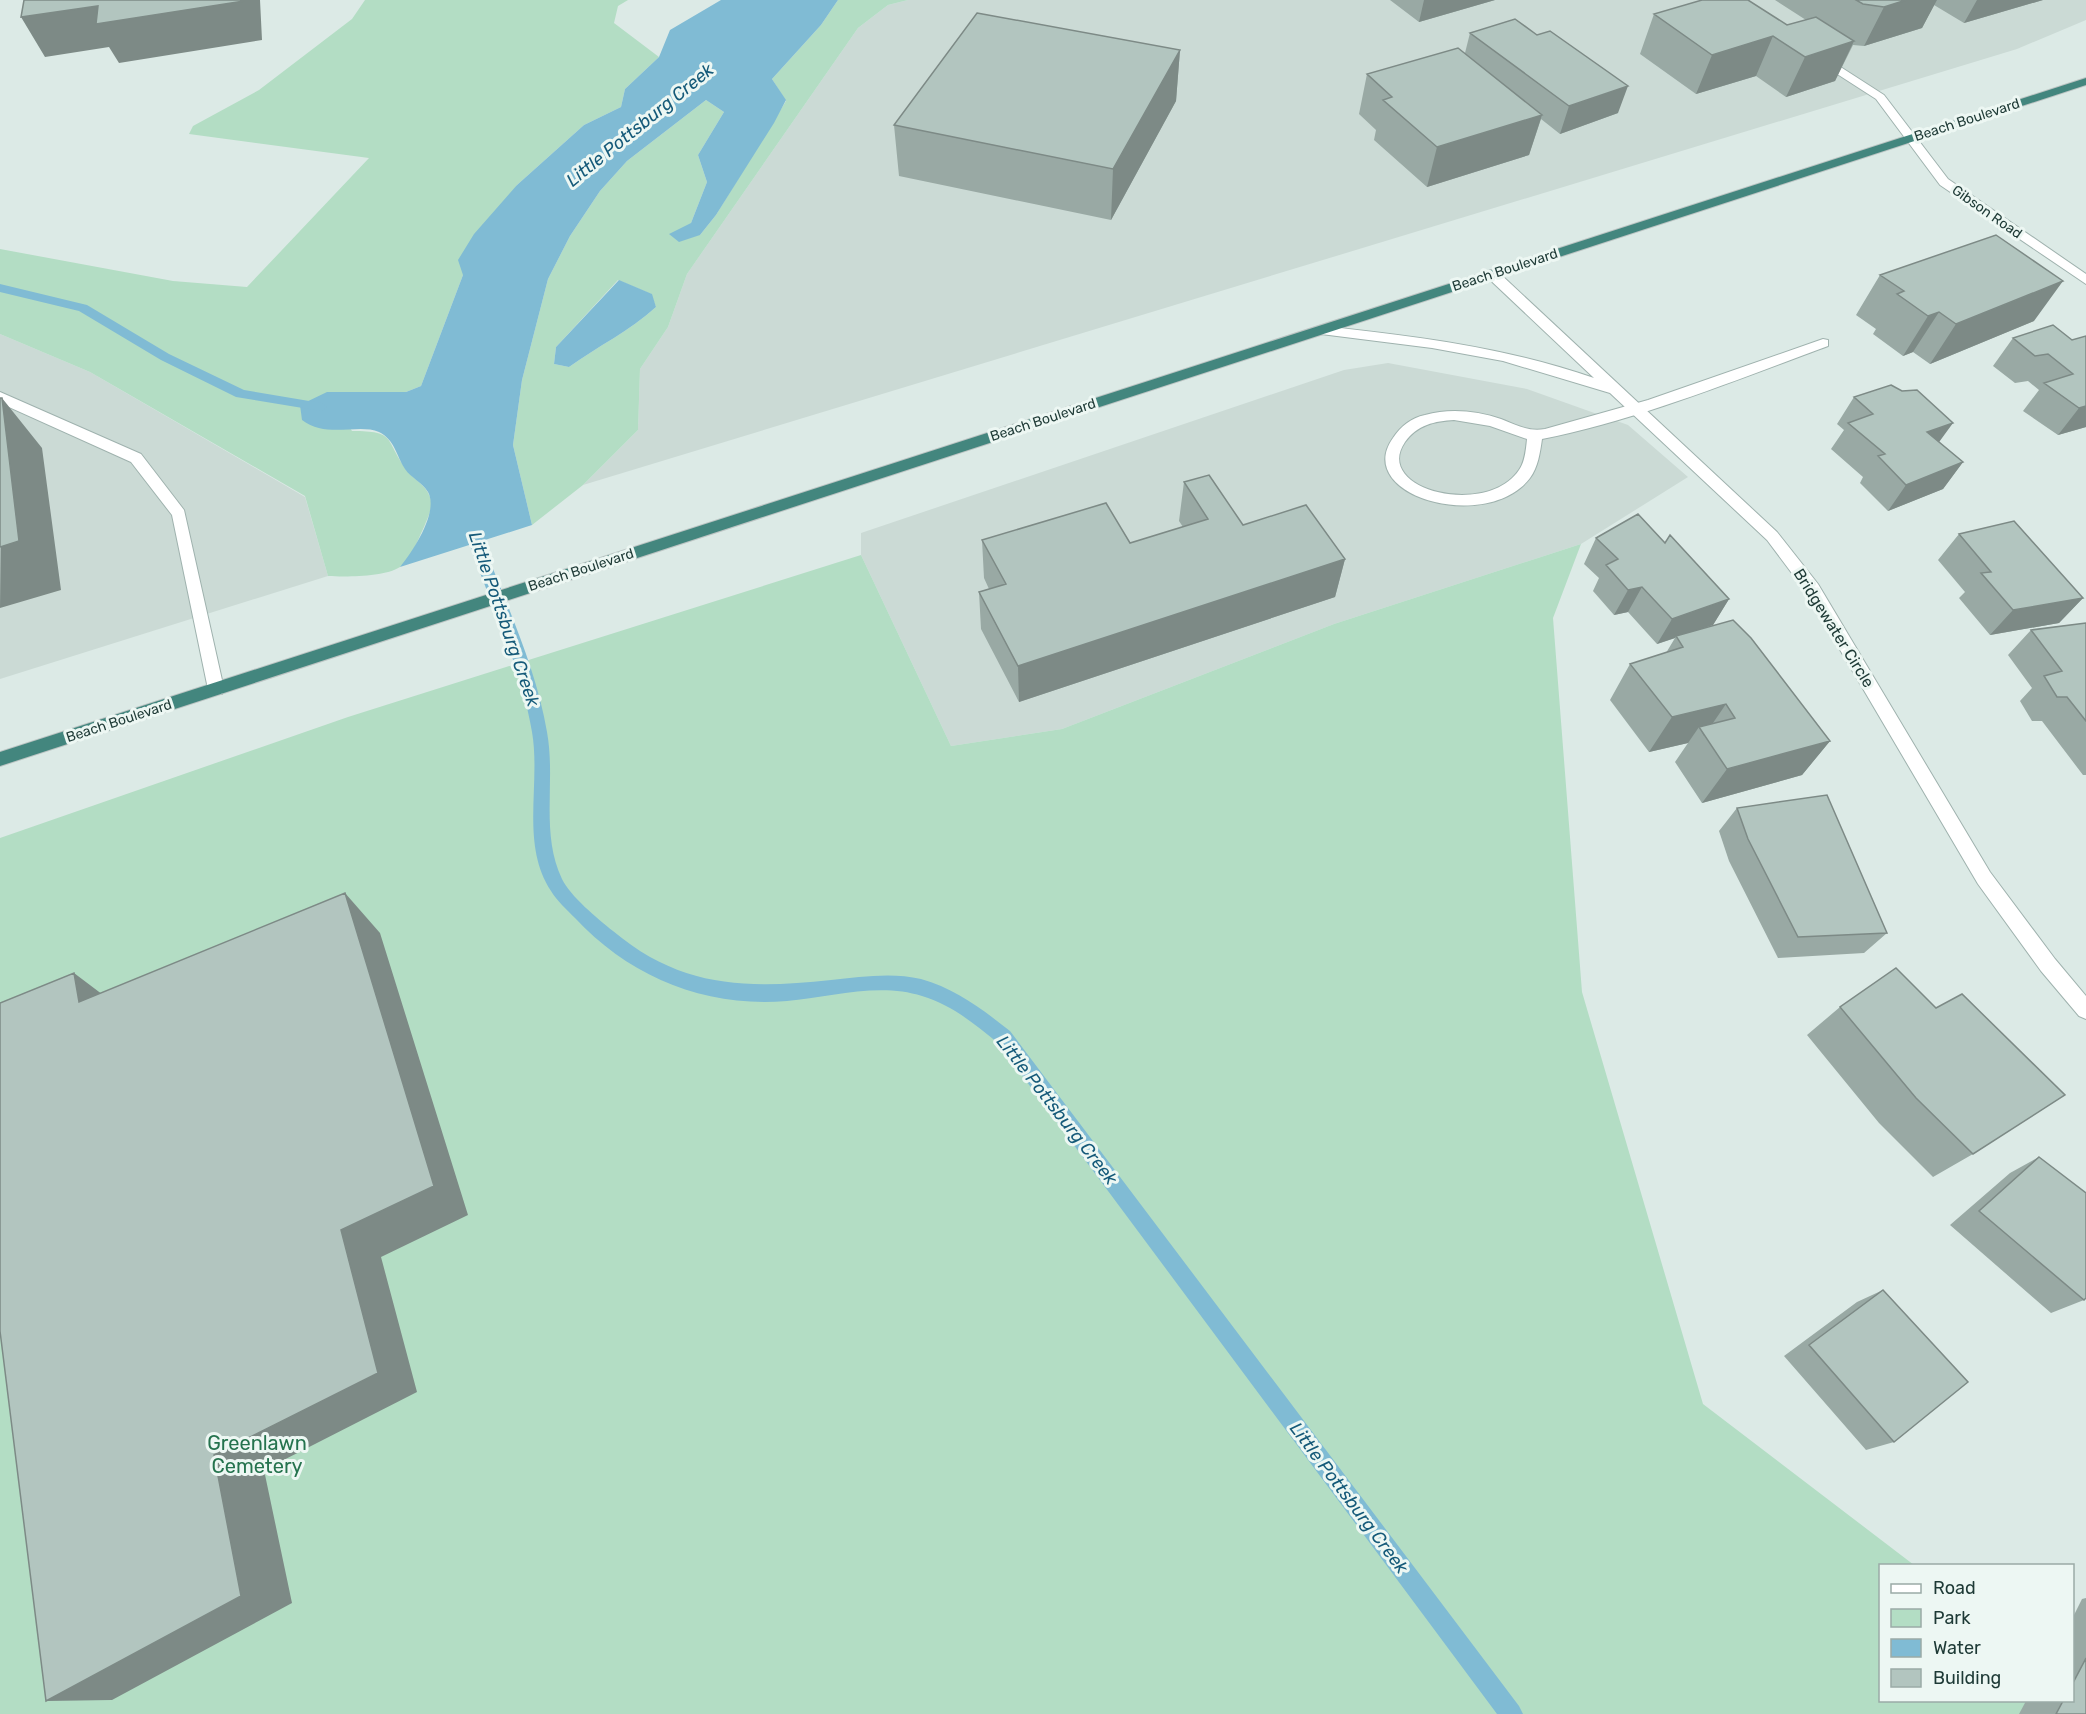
<svg xmlns="http://www.w3.org/2000/svg" width="2086" height="1714" font-family="Rubik,sans-serif">
<style>
.built{fill:#cbdad5}
.green{fill:#b3ddc4;fill-rule:evenodd}
.water{fill:#80bbd4}
.lines{fill:none;stroke-linecap:round;stroke-linejoin:round}
.stream{fill:#80bbd4;fill-rule:evenodd}
.service-casing{stroke:#9fb2ae;stroke-width:2}
.minor-casing{stroke:#9fb2ae;stroke-width:2}
.trunk-casing{stroke:#bcc4c3;stroke-width:2}
.service{fill:#fff;fill-rule:evenodd}
.minor{fill:#fff;fill-rule:evenodd}
.trunk{fill:#43867e;fill-rule:evenodd}
.wall{fill:#99a9a4}
.shaded-wall{fill:#7d8a86}
.building{fill:#b2c5bf;stroke:#7d8a86;stroke-width:1.5}
.labels{text-anchor:middle;dominant-baseline:central;stroke-width:6;stroke-linejoin:round;paint-order:stroke}
.far-street-label{font-size:14px;fill:#1e3a36;stroke:#edf7f3}
.street-label{font-size:16px;fill:#1e3a36;stroke:#edf7f3}
.water-label{font-size:18px;font-style:italic;fill:#155a79;stroke:#edf7f3}
.near-park-label{font-size:20px;fill:#25734e;stroke:#edf7f3}
</style>
<rect width="100%" height="100%" fill="#dceae6"/>
<path class="built" d="M908,0H2086V20L2017,49L583,485L638,430L640,369L668,327L687,274L858,28L888,5Z
M0,334L90,372L305,497L328,576L0,679Z
M1388,363L1527,389L1628,425L1688,477L1581,544L1334,624L1062,729L951,746L861,555V533L1344,370Z"/>
<path class="green" d="M365,0H628L618,6L614,23L659,57L625,89L621,107L584,125L517,185L463,275L421,386L406,392H327L352,431C397,431 384,439 406,469C413,480 425,483 430,497C434,508 428,516 424,527C418,539 412,558 400,567C385,577 346,577 328,576L305,496L90,372L0,334V249L173,281L247,287L369,158L189,134L193,126L259,90L352,19Z
M838,0H908L888,5L858,28L687,274L668,327L640,369L638,430L583,485L532,525L513,445L522,380L548,279L570,236L600,191L627,161L706,100L724,112L698,155L707,182L691,223L700,235L716,215L786,101L772,79L821,25ZM618,280L651,294L656,307C630,331 598,346 569,367L554,364L556,347Z
M1581,544L1553,618L1582,992L1703,1404L1914,1565L1880,1566V1700H2072L2086,1714H0V838L348,717L861,555L951,746L1062,729L1334,624Z"/>
<path class="water" d="M721,0H838L821,25L772,79L786,100L774,123L716,215L700,235L679,242L669,234L691,223L707,182L698,155L724,112L706,100L627,161L600,191L570,236L548,279L522,380L513,445L532,525L400,567C413,551 439,512 428,492C422,482 411,478 405,469C396,455 395,440 379,432C358,423 327,439 302,420L300,405L327,392H406L421,386L463,275L458,260L474,234L517,185L584,125L621,107L625,89L659,57L670,30Z
M619,280L652,294L656,307C630,331 598,346 569,367L554,364L556,347Z"/>
<g class="lines">
<path class="stream" d="M0,284L87,305L169,354L244,390L321,403L328,407L321,411L236,397L161,360L79,311L0,292Z
M476,538L483,543C506,604 536,667 547,732C556,781 540,833 562,879C570,896 598,919 613,931C681,988 746,989 831,980C860,977 892,972 921,979C956,989 982,1009 1010,1031L1519,1706L1523,1714H1497L998,1043C973,1023 952,1005 922,996C880,982 829,997 787,1001C705,1008 630,977 575,918C567,910 557,901 551,891C520,844 541,784 532,732C521,667 491,605 469,543Z"/>
<g class="service-casing">
<path id="service" d="M1823,339L1828,340V346C1736,380 1638,420 1542,439C1540,453 1538,467 1530,478C1487,534 1352,496 1393,438C1401,426 1411,418 1425,415C1450,408 1477,411 1501,419C1517,425 1528,432 1545,429L1648,400ZM1454,420L1490,426L1527,439C1526,449 1525,462 1519,470C1487,518 1372,490 1405,442C1417,425 1435,421 1454,420Z
M0,392L141,454L184,510L224,689L222,694H210L208,689L172,515L131,462L0,403Z"/>
</g>
<g class="minor-casing">
<path id="minor" d="M1817,57H1825L1884,95L1948,179L2086,274V284L1940,185L1876,99L1817,61Z
M1492,270L1497,271L1777,532L1818,584L1990,872L2055,959L2086,996V1019L2079,1016L2041,971L1978,884L1806,592L1767,540L1610,393L1503,361L1432,348L1321,334L1314,330L1321,326C1413,336 1506,347 1594,378L1487,277V271Z"/>
</g>
<g class="trunk-casing">
<path id="trunk" d="M2086,78V85L0,766V752Z"/>
</g>
<use href="#service" class="service"/>
<use href="#minor" class="minor"/>
<use href="#trunk" class="trunk"/>
</g>
<path class="wall" d="M1390,0H1495L1419,22Z
M1775,0H2043L1964,23L1934,5L1922,28L1864,46L1853,45L1835,81L1786,97L1756,76L1696,94L1640,54L1654,14L1787,25L1806,20Z
M1470,33L1618,113L1560,134L1541,119L1529,155L1427,187L1374,140L1376,130L1359,114L1367,74L1465,53Z
M1180,50L1176,101L1111,220L899,176L894,125Z
M1880,275L2034,321L1930,364L1913,352L1903,356L1873,334L1876,329L1856,315Z
M2086,336V427L2058,435L2023,411L2039,390L2028,381L2015,383L1993,366L2013,338L2072,340Z
M1854,397L1939,442L1963,462L1943,489L1888,511L1860,483L1863,477L1831,449L1844,430L1837,424Z
M1184,482L1243,525L1345,559L1335,597L1019,702L981,629L979,592L989,589L984,578L982,540L1130,543L1183,527L1179,521Z
M1959,534L2083,598L2059,623L1990,635L1959,598L1965,592L1938,560Z
M1596,538L1665,543L1729,599L1713,625L1701,629L1830,741L1802,775L1702,803L1675,762L1688,743L1649,752L1610,700L1630,664L1666,653L1675,638L1657,644L1628,612L1614,615L1593,591L1599,578L1584,564Z
M2086,623V775H2083L2042,721H2032L2020,701L2032,688L2008,655L2031,630Z
M1737,808L1887,933L1864,953L1778,958L1729,861L1719,831Z
M1840,1007L1973,1154L1933,1177L1879,1123L1807,1035Z
M2039,1157L2084,1300L2051,1313L1950,1225L2010,1173Z
M1883,1290L1894,1442L1866,1450L1784,1356L1857,1302Z
M2086,1598V1714H2019L2026,1701H2073V1617L2082,1599Z"/>
<path class="shaded-wall" d="M244,0H260L262,40L119,63L109,47L45,57L21,17L98,6Z
M1424,0H1495L1419,22Z
M1906,0H1937L1922,28L1864,46L1884,7Z
M1977,0H2043L1964,23Z
M1773,36L1756,76L1696,94L1712,55Z
M1854,41L1835,81L1786,97L1805,57Z
M1180,50L1176,101L1111,220L1113,169Z
M1628,86L1618,113L1560,134L1569,106Z
M1542,115L1529,155L1427,187L1437,147Z
M2063,281L2034,321L1930,364L1956,324Z
M1939,312L1913,352L1903,356L1928,316Z
M2,398L42,448L61,590L0,608Z
M2086,406V427L2058,435L2079,408Z
M1953,423L1934,449L1927,432Z
M1963,462L1943,489L1888,511L1906,485Z
M1345,559L1335,597L1019,702L1018,666Z
M1642,587L1628,612L1614,615L1628,590Z
M2083,598L2059,623L1990,635L2013,610Z
M1729,599L1713,625L1677,637L1676,636L1675,638L1657,644L1672,619Z
M1726,704L1704,736L1699,727L1688,743L1649,752L1672,717Z
M1830,741L1802,775L1702,803L1727,769Z
M345,893L380,933L468,1215L381,1257L417,1392L264,1470L292,1603L112,1700L46,1701L214,1455L341,1230Z
M74,973L123,1010L79,1002Z"/>
<path class="building" d="M24,0H244V1L96,24L98,6L21,17Z
M1702,0H1748L1787,25L1816,17L1854,41L1805,57L1773,36L1712,55L1654,14Z
M1856,0H1906L1884,7L1863,4Z
M977,13L1180,50L1113,169L894,125Z
M1515,19L1537,35L1550,31L1628,86L1569,106L1470,33Z
M1458,48L1542,115L1437,147L1383,100L1392,97L1367,74Z
M1996,235L2063,281L1956,324L1939,312L1928,316L1897,294L1904,291L1880,275Z
M2053,325L2072,340L2086,336V406L2079,408L2044,383L2073,374L2048,354L2035,356L2013,338Z
M1891,385L1902,391L1917,390L1953,423L1927,432L1963,462L1906,485L1878,456L1885,454L1848,423L1873,414L1854,397Z
M0,398H2L19,541L0,547Z
M1209,475L1243,525L1306,505L1345,559L1018,666L979,592L1006,584L982,540L1106,503L1130,543L1208,519L1184,482Z
M1638,514L1665,543L1670,535L1729,599L1672,619L1642,587L1628,590L1606,565L1618,559L1596,538Z
M2014,521L2083,598L2013,610L1981,573L1991,572L1959,534Z
M1733,620L1751,638L1830,741L1727,769L1699,727L1735,718L1726,704L1672,717L1630,664L1683,647L1676,636Z
M2086,623V721L2067,697H2057L2044,676L2062,671L2031,630Z
M1827,795L1887,933L1798,937L1748,839L1737,808Z
M345,893L434,1186L341,1230L378,1373L214,1455L241,1596L46,1701L0,1331V1003L74,973L79,1002Z
M1896,968L1936,1008L1962,994L2065,1095L1973,1154L1916,1098L1840,1007Z
M2039,1157L2086,1193V1298L2084,1300L1979,1211Z
M1883,1290L1968,1382L1894,1442L1809,1345Z
M2086,1658V1714H2056L2063,1701H2073V1683Z"/>
<g class="labels">
<g class="far-street-label">
<text transform="translate(1967 120) rotate(-18)">Beach Boulevard</text>
<text transform="translate(1987 212) rotate(35)">Gibson Road</text>
<text transform="translate(1505 270) rotate(-18)">Beach Boulevard</text>
<text transform="translate(1043 420) rotate(-18)">Beach Boulevard</text>
<text transform="translate(581 570) rotate(-18)">Beach Boulevard</text>
<text transform="translate(119 721) rotate(-18)">Beach Boulevard</text>
</g>
<g class="street-label">
<text transform="translate(1834 628) rotate(58)">Bridgewater Circle</text>
</g>
<g class="water-label">
<text transform="translate(640 125) rotate(-39)">Little Pottsburg Creek</text>
<text transform="translate(504 619) rotate(71)">Little Pottsburg Creek</text>
<text transform="translate(1057 1110) rotate(52)">Little Pottsburg Creek</text>
<text transform="translate(1349 1498) rotate(53)">Little Pottsburg Creek</text>
</g>
<g class="near-park-label">
<text x="257" y="1443">Greenlawn<tspan x="257" dy="23">Cemetery</tspan></text>
</g>
</g>
<rect x="1879" y="1564" width="195" height="138" fill="#edf7f3" stroke="#9aaba7" stroke-width="1.5"/>
<rect x="1891" y="1584" width="30" height="9" fill="#ffffff" stroke="#9aaba7" stroke-width="1.5"/>
<text x="1933" y="1594" font-size="18" fill="#1e3a36">Road</text>
<rect x="1891" y="1609" width="30" height="18" fill="#b3ddc4" stroke="#9aaba7" stroke-width="1.5"/>
<text x="1933" y="1624" font-size="18" fill="#1e3a36">Park</text>
<rect x="1891" y="1639" width="30" height="18" fill="#80bbd4" stroke="#9aaba7" stroke-width="1.5"/>
<text x="1933" y="1654" font-size="18" fill="#1e3a36">Water</text>
<rect x="1891" y="1669" width="30" height="18" fill="#b2c5bf" stroke="#9aaba7" stroke-width="1.5"/>
<text x="1933" y="1684" font-size="18" fill="#1e3a36">Building</text>
</svg>
